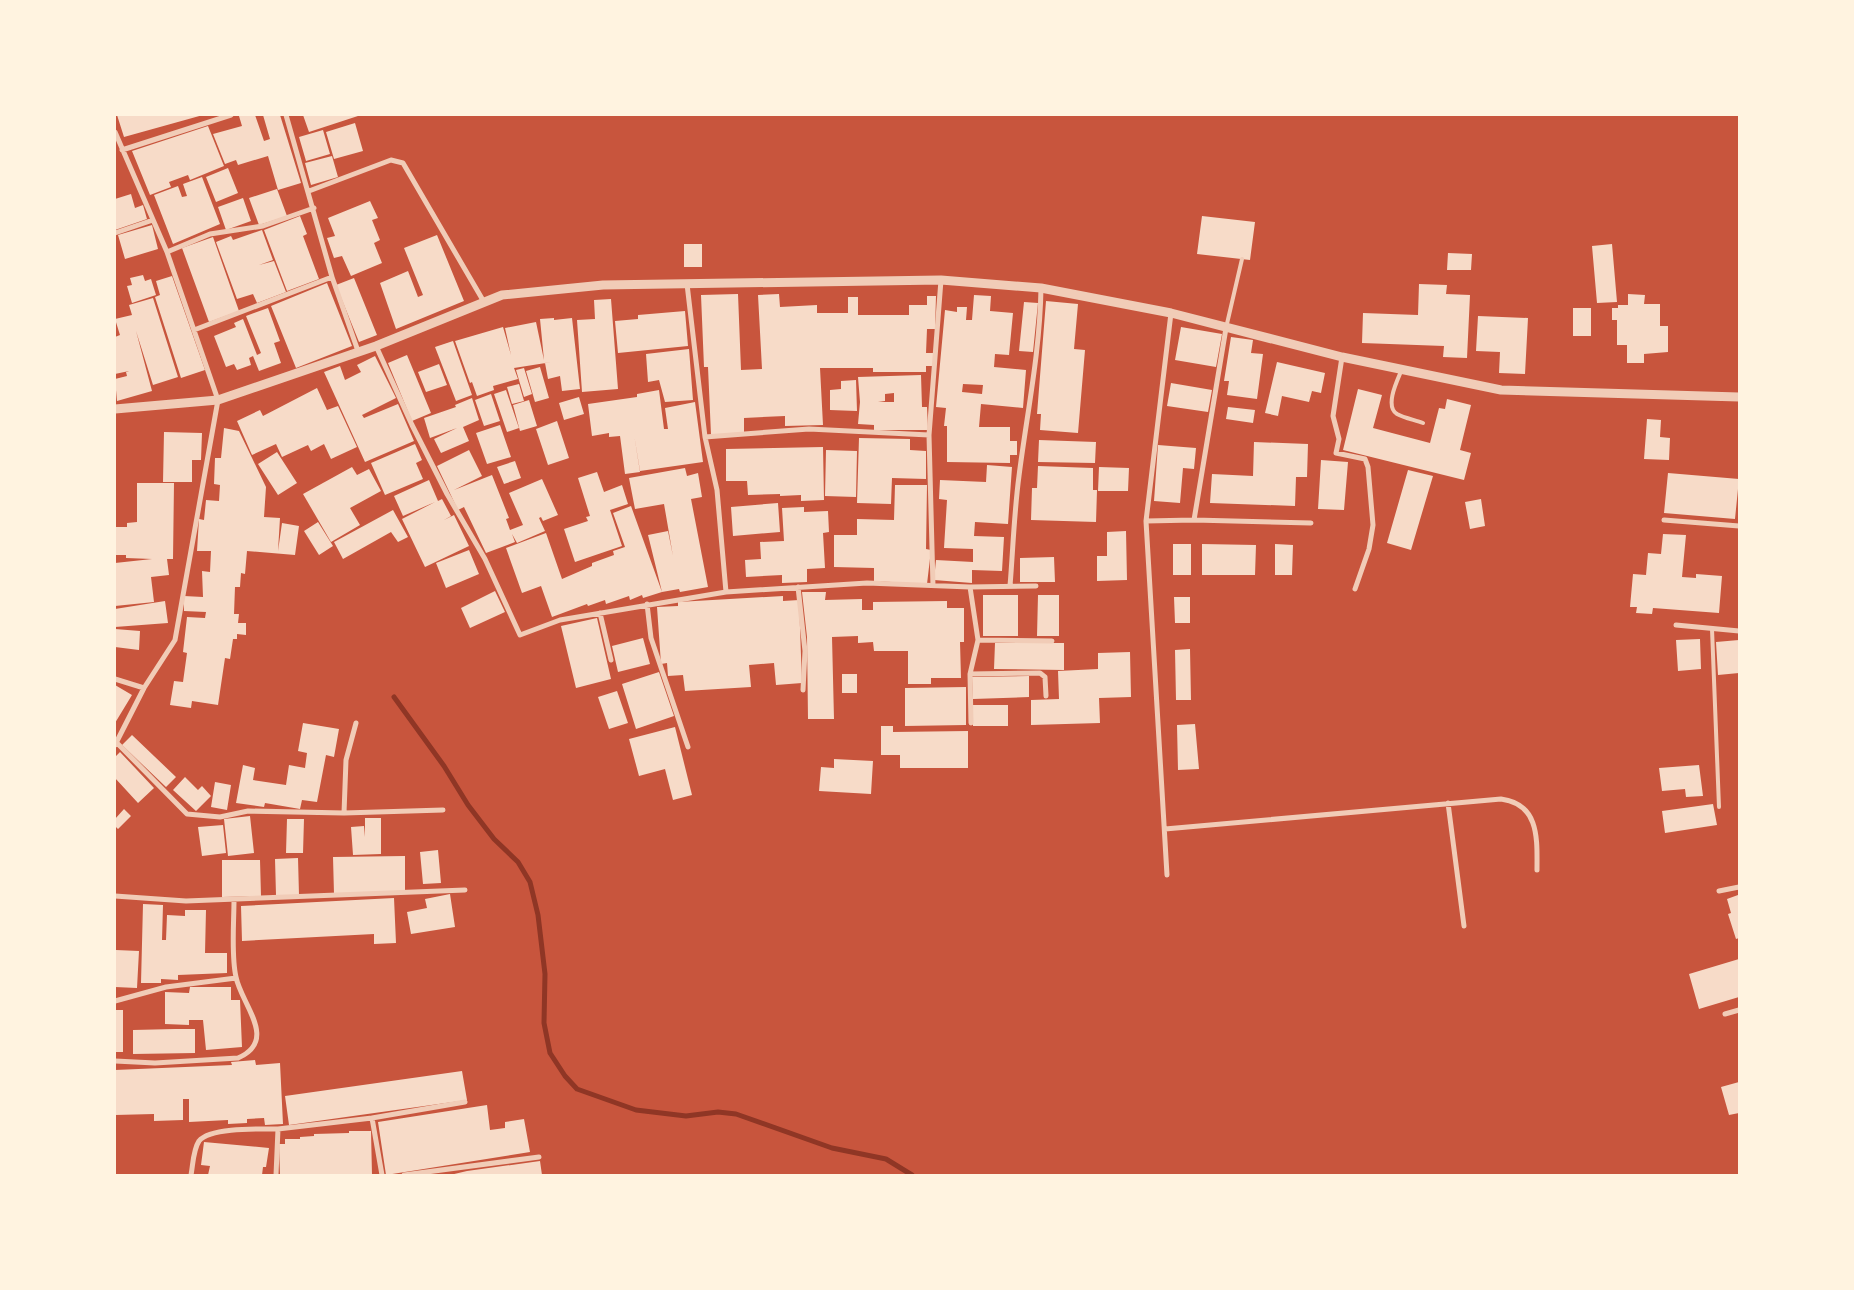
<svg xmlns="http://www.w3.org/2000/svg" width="1854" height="1290" font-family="Roboto,sans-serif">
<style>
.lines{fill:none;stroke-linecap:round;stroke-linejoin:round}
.stream{stroke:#8f3625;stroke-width:5}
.building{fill:#f7dbc8;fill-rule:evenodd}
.service{stroke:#f1ccb7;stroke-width:4}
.minor{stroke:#f1ccb7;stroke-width:5}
.tertiary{stroke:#f1ccb7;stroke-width:9}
</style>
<rect width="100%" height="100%" fill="#c8553d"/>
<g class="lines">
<path class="stream" d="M394,697L444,766L468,805L494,839L518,862L530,882L538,915L545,974L544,1023L550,1053L565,1076L577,1089L636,1110L686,1116L718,1112L736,1114L832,1148L886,1159L912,1175"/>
</g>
<path class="building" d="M117,115H203L124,137Z
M243,115H255L264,141L270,139L263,115H280L301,183L278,190L268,156L238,165L236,160L225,164L213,134L242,126L239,116Z
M303,115H361L309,132Z
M355,123L363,151L334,159L326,132Z
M208,126L224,166L190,180L188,175L169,182L171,187L150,195L132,151Z
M323,130L330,154L306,161L299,137Z
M332,156L338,177L311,185L305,163Z
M228,168L238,193L216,202L206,177Z
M202,177L220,224L173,244L154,195L178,186L182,197L187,196L183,184Z
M277,189L287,216L259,225L249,198Z
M131,194L135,208L143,205L147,219L115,230V199Z
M243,198L251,221L226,230L218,207Z
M370,201L378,218L372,220L380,240L374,243L382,263L351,276L342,256L334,258L327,238L335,236L328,218Z
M300,216L307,234L303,236L319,279L287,291L264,230Z
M1202,216L1255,222L1250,260L1197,254Z
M152,225L158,249L125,259L118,235Z
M262,230L273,260L259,265L274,261L286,292L257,303L253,294L237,299L216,242L231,236L233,240Z
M437,235L464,301L396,329L380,283L408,271L418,297L423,295L404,248Z
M213,237L239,311L209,322L182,248Z
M684,244H702V267H684Z
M1612,244L1617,302L1597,303L1592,246Z
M1448,253L1472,254L1471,270H1447Z
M143,275L145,281L151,279L156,295L132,303L127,286L132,285L130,278Z
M172,276L205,370L181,378L155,297L160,295L156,281Z
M354,278L377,335L359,342L336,285Z
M327,283L352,346L296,368L271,306Z
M1419,284L1447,285L1446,294L1470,295L1467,358L1443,357L1444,346L1362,343L1363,313L1418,315Z
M738,294L741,370L762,369L758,295L779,294L780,307L817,305V313H848V297H858V315H909V305H927V296H936L935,329H927L926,353H933V366H926V372H873V368H820L823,425L785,426V416L744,418V433L711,435L708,367H704L701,295Z
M1628,294L1645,295L1644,304H1660V326H1668V352L1644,354V363H1627V345H1617V320H1612V308H1618V305H1628Z
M974,295L991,296L990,311L1013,313L1009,355L995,354L994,367L1026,370L1023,408L981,404L979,427H1010V441H1017V455H1010V463L947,462V426H944L946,408L936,407L945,310L957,312V307H967L966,320H972ZM963,384L983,385L982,394L962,392Z
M153,298L178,377L153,385L136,331L152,391L117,401L115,379L127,376L126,372L129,371L115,374V337L120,335L115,319L132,315L129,305Z
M611,299L618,389L582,392L577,320L595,319L594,300Z
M1046,301L1078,304L1074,349L1085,350L1078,433L1040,430L1041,414H1037Z
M1024,302L1038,303L1033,352L1019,351Z
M268,308L280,341L274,343L281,363L259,371L253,356L249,358L251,365L237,370L234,364L226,367L214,336L236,327L234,323L243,319L257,355L261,353L246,316Z
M1573,308H1591V336H1573Z
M685,311L688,346L618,353L615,321L638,319V315Z
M1478,316L1528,318L1525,374L1499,373L1500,352L1476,351Z
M554,318V320L572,318L580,389L562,391L560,376L548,379L545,363L552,362L514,368L518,379L493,386L494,390L477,396L472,382L470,383L455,341L503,327L511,355L505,328L536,322L544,360L540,319Z
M1181,327L1222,334L1216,367L1175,360Z
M1231,337L1253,340L1251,353L1263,354L1257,399L1227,395L1229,381H1224Z
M453,341L472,395L456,401L435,347Z
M689,349L693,400L665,402L659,380L648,382L646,354Z
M407,355L431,413L412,421L388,363Z
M375,356L396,398L362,415L364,418L398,404L414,441L365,462L324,372L340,366L345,380L361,372L357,365Z
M1277,362L1325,373L1321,393L1312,391L1309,402L1282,396L1278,416L1265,413Z
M439,364L447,385L426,392L418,372Z
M540,367L549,398L535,402L526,371Z
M524,368L532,394L524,397L516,370Z
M921,375L922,407H927L928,430H874V425L858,424L860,402L858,377ZM894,393V402H878L885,401V394Z
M856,380L857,411L830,410V390L841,389V381Z
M1171,383L1212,390L1208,412L1167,406Z
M519,384L524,401L512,404L507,387Z
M317,388L327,410L338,406L357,447L331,459L324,444L311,451L308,445L282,457L276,444L252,455L237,421L260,410L263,416Z
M1358,389L1382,395L1373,428L1430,443L1439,408L1445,409L1447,399L1471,405L1460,450L1471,453L1464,480L1343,450Z
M506,390L519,428L507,432L494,394Z
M659,390L664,429H668L665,408L695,402L703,462L640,471L634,434L640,472L625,474L620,436L609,437V433L592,436L588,404L637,397V394Z
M491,394L500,421L484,426L475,400Z
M579,397L584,414L564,420L559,403Z
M472,398L479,420L463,427L469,441L441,453L434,439L457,428L430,438L424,418L456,407L455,405Z
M529,400L537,426L520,431L513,405Z
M1228,407L1255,410L1253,423L1226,419Z
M1647,419L1661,420L1660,437L1670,438L1669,460L1644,459Z
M557,421L569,458L548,465L536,429Z
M500,425L511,457L487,464L476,433Z
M224,428L239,431L266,487L264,517L280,518L278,551L282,523L299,526L295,555L247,551L245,574L241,573L240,587H235L234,614H239L238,623H246V635L237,634V639H233L230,659L225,658L218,705L192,701L191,708L170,705L174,681L183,682L187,653L183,652L187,617L205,618L206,612L184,611V596L203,597L202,571L210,572L211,551H197L199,519L204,520L206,500L219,501L220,485L214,484L215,458H221Z
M164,432L202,433L201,460H192V482H163Z
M859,438L910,439V450L926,451V479L892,478L891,504L857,503Z
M1039,440L1096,442L1095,463L1038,462Z
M1254,442L1308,444L1307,477H1296L1295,506L1210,503L1212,474L1253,476Z
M415,444L422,460L416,463L423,479L385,495L371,463Z
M1158,445L1196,448L1194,469L1183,468L1180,503L1154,501Z
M823,447L824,500L801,501V495L780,496V494L748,495L747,481H726V449Z
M469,450L482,476L454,490L492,475L509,518L506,519L510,530L523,525L509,493L542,479L558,515L543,521L541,517L539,518L545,531L517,543L512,534L515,542L486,553L464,507L458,510L437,466Z
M826,450L857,451L856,497L825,496Z
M277,452L297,483L278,495L258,464Z
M1321,460L1348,462L1344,510L1318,509Z
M515,461L521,478L504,484L497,467Z
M987,465L1012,467L1008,524L975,522L974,536L1004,537L1002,571L972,570V583L934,580L936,560L973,562V549L944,548L947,500L939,499L940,480L986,482Z
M1038,466L1093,468V490H1097L1096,522L1031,520L1032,488H1037Z
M352,467L357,475L369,469L381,491L350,508L360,525L331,542L303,494Z
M1099,467L1129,468L1128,491H1098Z
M685,468L687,476L698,473L702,497L691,499L708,587L680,592L679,589L662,592L648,535L668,531L673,556L664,504L635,509L629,478Z
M1408,470L1433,476L1411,550L1387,543Z
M597,472L604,492L622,485L628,504L610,510L622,546L575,562L564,529L588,521L586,517L590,516L578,478Z
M1668,473L1739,479L1735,519L1664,513Z
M429,480L438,501L442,499L451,516L444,520L454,515L469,546L425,567L402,519L435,502L403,516L394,496Z
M137,483H174L173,559H167L169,575L151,577L154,602L115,606V563L152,559L126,558V555H115V527H127V523L137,522Z
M895,485H927L926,549L931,550L927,584L874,581V568L834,567V535H857V519L894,520Z
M1481,499L1485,526L1470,529L1465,502Z
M778,503L780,532L733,536L731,507Z
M631,506L662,592L643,598L642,595L630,600L629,596L606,604L605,600L588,606L587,604L552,617L541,586L522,593L506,548L546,533L562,579L592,566V563L614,555L613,551L625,547L613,513Z
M804,507V512L828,511L829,532L823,533L825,568L807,569V582L782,583V575L746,577L745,560L761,559L760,542L784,541L782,508Z
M393,510L408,537L398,542L391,532L343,559L334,542Z
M318,522L333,546L319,555L304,531Z
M1126,531L1127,580L1097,581V556H1107V532Z
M1663,534L1686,535L1682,577L1696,578V574L1722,576L1719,613L1653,608L1652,614L1636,613L1637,607H1630L1633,574L1646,575L1648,553L1661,554Z
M1173,544H1191V575H1173Z
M1202,544L1256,545L1255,575H1202Z
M1275,544L1293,545L1292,575H1275Z
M469,550L479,574L446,588L436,563Z
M1054,557L1055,582H1020V558Z
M495,591L505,612L470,628L461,608Z
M802,592H826L825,600L862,599V610H873V602L947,601V608H964V642H960L961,678H931V684H908V651H874L873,642L858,643V636L832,637L834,719H808L807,637Z
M983,595H1018V636H983Z
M1038,595H1059V636H1037Z
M783,596V601L799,600L802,683L776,685L774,663L749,665L751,687L685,691L683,675L668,676L667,663L661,664L657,607L678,606V602Z
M1174,597H1190V623H1175Z
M165,601L168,623L115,627V609Z
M597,618L611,679L576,688L561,626Z
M115,629L140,631L139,650L115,647Z
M643,638L650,664L618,672L612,646Z
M1700,639L1701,669L1678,671L1676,640Z
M1739,640V673L1718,675L1716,642Z
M995,643H1064V670L994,669Z
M1190,649L1191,700H1176L1175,650Z
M1130,652L1131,697L1099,698L1100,723L1031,725V700L1059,699L1058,671L1098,669V653Z
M659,672L674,716L636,729L622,684Z
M842,674H857V693H842Z
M1029,676V697L973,699L972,677Z
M115,685L132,695L115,723Z
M966,687V725L905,726V688Z
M617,691L628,723L609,729L598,697Z
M973,705H1008V726H973Z
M303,723L339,729L334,757L326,755L317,802L302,800L300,809L265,803L264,807L236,803L243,765L255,768L253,780L286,785L289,765L305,768L307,753L298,751Z
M1195,724L1199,769L1178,770L1177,725Z
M881,726H893V732L968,731V768H900V755H881Z
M675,727L692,795L673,800L665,769L639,776L629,739Z
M132,735L176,777L166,787L122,745Z
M120,752L154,788L138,803L115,778V757Z
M834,759L873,761L871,794L819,791L821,767L834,768Z
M1699,765L1703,796L1686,797L1685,789L1662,791L1659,768Z
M185,777L198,790L202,786L211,796L196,811L173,790Z
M215,782L231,785L227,810L211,807Z
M1713,804L1717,825L1665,833L1662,811Z
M124,809L131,816L118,829L115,826V819Z
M250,816L254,853L228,856L224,819Z
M365,818H381V854L353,855L351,827L364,826L365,837Z
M287,819H304L303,853H286Z
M223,825L226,853L202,856L198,827Z
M438,850L441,883L423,884L420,852Z
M405,856V892L334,894L333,857Z
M298,858L299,895H276L275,859Z
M222,860H260L261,896L222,897Z
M450,894L455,927L411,934L407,912L427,908L425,899Z
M1738,895L1739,938L1736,939L1728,914L1731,913L1727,899Z
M394,898L396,943L374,944V934L242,941L241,906Z
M143,904L163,905L162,940H166L167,915L185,916V910H206L205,953H227V973L178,975V980L161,979V983H141Z
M116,950L139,951L137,988L115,987Z
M1739,959V997L1699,1009L1689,974Z
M190,987H231V1000H240L242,1047L206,1050L203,1020H189V1025L165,1024V992L189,993Z
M115,1010H123V1052H115Z
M175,1029H195V1053L133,1054V1030Z
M255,1060L256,1065L280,1063L283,1124L265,1125L264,1118L247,1119V1123L228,1124V1120L189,1122V1099H183V1120L154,1121V1114L115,1115V1070L232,1065L231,1062Z
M462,1071L467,1100L289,1125L285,1096Z
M1739,1082V1113L1729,1115L1721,1087Z
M487,1105L490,1130L505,1128V1122L524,1119L530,1152L386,1175L378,1122Z
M349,1131H371L372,1175H280L279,1144H285V1139H300V1137L314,1136V1134L349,1133Z
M204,1142L269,1148L266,1167H263L262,1175H208L210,1166L201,1165Z
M540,1161L542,1175H450L467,1171Z"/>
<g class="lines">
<path class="service" d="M1226,328L1242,259
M1402,369C1398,379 1384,406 1397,414C1404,418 1415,420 1423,423
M1712,629L1719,807"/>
<path class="minor" d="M286,115L332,277
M115,132L167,252L218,400L175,640L144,688L115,745
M122,150L231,115
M309,191L391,160L403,163L484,302
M115,233L153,220
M167,252L210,234L263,226L314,208
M687,284L705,437L717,490L726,592
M194,330L332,277L358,351
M376,346L412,425L447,494L485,559L520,635L560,620L726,592L867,583L970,587L1036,586
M1342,357L1333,416L1339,439L1336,453L1365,459L1368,467L1373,525L1369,549L1355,589
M705,437L809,429L929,435
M1194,520L1311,523
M1664,520L1739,526
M1146,521L1171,313
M933,586L929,435L941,280
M1010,586C1013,550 1014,513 1019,476C1027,413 1040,352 1041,288
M798,587L805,651L803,690
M970,587L978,640L970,674L971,723
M647,604L651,638L688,747
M600,613L611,660
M1676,625L1739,631
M978,640L1052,641
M970,674L1040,673L1045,677L1046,696
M115,679L144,688
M117,743L187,814L220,817L248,811L344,813L443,810
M1448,803L1464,926
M344,813L346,760L356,723
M1165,829L1501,799C1540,804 1537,840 1537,870
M1167,875L1146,521L1194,520L1226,328
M1719,891L1739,887
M115,896L186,901L465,890
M115,1001L166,987L236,978
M1725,1014L1739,1010
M115,1061L155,1063L238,1058C279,1040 241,1004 236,977C231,956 234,923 234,900
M372,1118L382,1175
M278,1129L372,1118L465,1102
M191,1175C193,1165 193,1150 199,1141C210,1127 260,1129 278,1129L276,1175
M404,1175L539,1157"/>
<path class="tertiary" d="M115,409L218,400L376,346L502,295L603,285L941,280L1041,288L1171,313L1342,357L1501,390L1739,397"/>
</g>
<rect width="1854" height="1290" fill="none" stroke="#fff3e0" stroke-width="232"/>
</svg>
